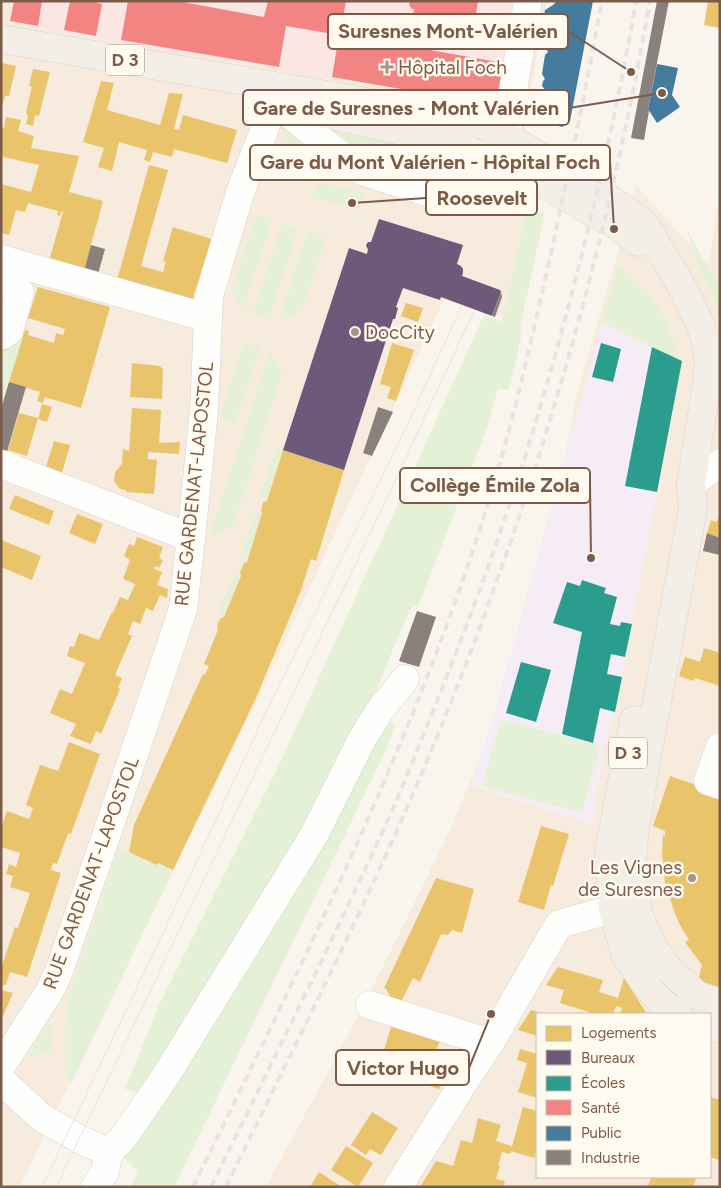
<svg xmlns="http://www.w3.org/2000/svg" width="721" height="1188" font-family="Figtree,sans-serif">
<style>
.residential{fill:#f6ebdd;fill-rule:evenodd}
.education{fill:#f6ecf5}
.medical{fill:#fbe6e4}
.green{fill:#e5f1d6}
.homes{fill:#e9c46a}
.offices{fill:#6d597a}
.schools{fill:#2a9d8f}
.health{fill:#f28482}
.public{fill:#457b9d}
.industry{fill:#8a817c}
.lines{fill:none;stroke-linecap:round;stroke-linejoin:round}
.minor-casing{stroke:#d9d1ca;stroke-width:29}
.major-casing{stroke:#dbd1ca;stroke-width:29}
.minor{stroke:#fefefc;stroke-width:28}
.major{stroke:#f3efe6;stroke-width:28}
.tram{stroke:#e6e3e6;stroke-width:1}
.rail{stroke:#e6e3e6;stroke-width:4;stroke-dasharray:8 5;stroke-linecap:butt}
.poi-dot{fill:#a89282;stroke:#fffaf0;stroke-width:2}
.labels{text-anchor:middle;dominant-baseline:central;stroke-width:5;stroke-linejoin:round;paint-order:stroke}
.shield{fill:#fffaf0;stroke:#a38b7b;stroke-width:1}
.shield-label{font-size:18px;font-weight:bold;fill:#7c5c49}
.poi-label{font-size:19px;fill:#7c5c49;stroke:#fffaf0;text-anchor:start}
.street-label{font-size:19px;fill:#7c5c49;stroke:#fffaf0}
.leader{fill:none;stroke:#7c5c49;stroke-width:2}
.callout-dot{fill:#7c5c49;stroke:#fffaf0;stroke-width:2}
.callout{fill:#fffaf0;stroke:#7c5c49;stroke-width:2}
.callout-label{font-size:20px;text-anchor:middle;font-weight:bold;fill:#7c5c49}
</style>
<rect width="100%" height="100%" fill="#f9f5ed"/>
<path class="residential" d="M1,1H547L523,134L531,145L528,199L503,317L444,299L262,690L58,1107L20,1187H1Z
M635,184L708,265L720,193V1187H266L364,1005L450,830L497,717L530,632L577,394L628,217ZM537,1014H710V1177H537Z"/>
<path class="education" d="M602,323L682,361L615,712L605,747L592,824L472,786L493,717Z"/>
<path class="medical" d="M30,1H516L501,94L488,104L108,40L25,24Z"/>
<path class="green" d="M284,130L338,171L336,174L309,171L304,168L283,133Z
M332,130L390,141L449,156L487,169C480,182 465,185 451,186L381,165L329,138Z
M318,183L364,192L358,211L313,197Z
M511,192H524L538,197L535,202C510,206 473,216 449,213L499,199Z
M545,212L520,328L522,333L509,390L498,389L487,428L418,607L413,606L403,625L360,730L292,858L145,1095L125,1089L158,1007L280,763L484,315L502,322L525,214Z
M256,214L272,220L243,310L232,290Z
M282,223L298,228L269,319L253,314Z
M686,228L706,265L720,285V311L702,274L686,229Z
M308,231L326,237L302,311L279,322Z
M618,264C629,275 645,289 654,301C662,312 678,346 677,359L602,323Z
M1,277L38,287L1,409Z
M244,342L260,347L235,424L219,419Z
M270,351L282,374L233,526L209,538Z
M276,448L283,450L267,499L260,497Z
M255,513L262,515L246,562L240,560Z
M235,573L241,576L224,616L218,613Z
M380,718L395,724L388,746L174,1187H131L138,1172L123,1157Z
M501,719L600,746L582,813L482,786Z
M118,849L129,852L157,865L158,863L173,870L72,1082L66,1078L65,1034L67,1001Z
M50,1023L51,1052L27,1057Z"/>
<path class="homes" d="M708,1H720V28L704,25Z
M2,63L16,66L9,96H5L2,108Z
M33,69L50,72L39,116L35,115L33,126L26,124L28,116L26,112L32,87L29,86Z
M101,81L114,83L107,110L160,125L169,93L183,94L174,129L179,130L183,115L237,130L227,163L174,149L172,157L153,152L150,162L144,160L147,150L119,142L112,171L98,167L104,148L83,142Z
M6,117L21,120L18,131L34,136L31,148L79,156L69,192L103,201L84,271L49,261L63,212H61L60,216L57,215L58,211L28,203L25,212L16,210L9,235L1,233V184L31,192L39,165L3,157L1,163V127L4,128Z
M149,165L168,170L141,266L163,272L166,262L163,261L173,227L212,239L192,301L117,280Z
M38,287L110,307L81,408L45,397L43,403L37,401L40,392L9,382L25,330L29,331L28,335L54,343L56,333L63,335L65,329L28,318Z
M406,303L423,308L418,322L401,316Z
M392,343L414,350L396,401L387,398L391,387L380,384Z
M132,363L160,366L163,370L162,399L130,397Z
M42,404L52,407L47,422L38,419Z
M132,408L161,410L159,443L180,442L179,454L148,452V459L157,460L154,494L126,492V490L120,489L114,481L115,472L122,464L123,449L129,451Z
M19,413L38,418L27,456L8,450Z
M54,441L70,445L61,476L45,470Z
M283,450L344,470L316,561L311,559L300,593L256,698L173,870L158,863L157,865L129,852L134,825L203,674L205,675L209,666L204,664L218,630L217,626L219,621L221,618L224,617L241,576L240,572L244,563L247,562L262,513L261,510L263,502L267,501Z
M15,495L54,511L49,525L9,509Z
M77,514L103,524L95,544L69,533Z
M720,514V538L707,533L711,520L716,522Z
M137,537L163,547L159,558L163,560L159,568L155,566L154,569L162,572L157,585L168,589L167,598L160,595L153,611L146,608L140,624L133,621L128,634L132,636L115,675L122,678L118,688L120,689L101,734L96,731L91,744L70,736L76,724L50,713L60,689L72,694L85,663L67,656L70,646L74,647L79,633L99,640L112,612L113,613L120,597L128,600L135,584L123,579L130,560L124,556L129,544L134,546Z
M1,540L41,556L32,580L1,567Z
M704,648L720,653L719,658H720V686L695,678L694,681L679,676L685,657L700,662Z
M69,742L100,754L71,834L68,833L57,864L53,863L51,870L61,873L27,977L10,972L6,985H3L2,990L13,993L1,1021V968L15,927L18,928L30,893L10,887L13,876L6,874L9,864L16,867L20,853L1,847V828L7,811L29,819L33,808L26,805L40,765L58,771Z
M670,776L720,793V987L698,981L702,965L685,942L689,940L680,925L674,911L665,883L662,853L663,835L665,836V831L653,826Z
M541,826L569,834L553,886L551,885L544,910L518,902Z
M436,878L474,889L462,933L452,930L448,935L441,934L420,982L413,978L400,1004L393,1002L386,989L384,988Z
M558,967L603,980L599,992L618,998L624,978L647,1014H620L622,1008L616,1006L613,1014H595L560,1003L564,990L546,985Z
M531,1010L544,1014H537V1036L518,1030Z
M392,1024L441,1038L436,1051L458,1058L439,1089L420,1083L426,1063L384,1050Z
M520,1049L537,1054V1098L518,1092L527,1063L517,1060Z
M710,1097L720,1100L719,1160L710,1157Z
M523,1107L537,1111V1148L534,1158L511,1151L510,1154L502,1152L498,1165H500L496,1179L505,1181L503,1187H420L436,1161L453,1166L461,1140L472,1143L478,1118L501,1125L496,1141L512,1146Z
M372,1112L398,1128L381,1155L370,1149L366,1155L351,1145Z
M346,1146L373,1163L358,1187L331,1170Z
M319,1172L342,1187H310Z
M651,1177H692L696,1179L693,1187H648Z"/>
<path class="offices" d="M379,219L463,245L457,264L461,266L463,269V273L462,276L500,290L501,292L492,316L441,297L440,300L403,288L396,307L398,308L395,319H393L344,470L283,450L349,248L367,254L368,249L367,248L366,245L368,242H371Z"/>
<path class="schools" d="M601,343L621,349L613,382L592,377Z
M652,347L682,361L657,492L625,486Z
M582,580L606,588L604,593L617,597L610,624L620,626L621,622L632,624L625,657L611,654L607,674L622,677L615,712L600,708L593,743L562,734L582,632L553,623L567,582L580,586Z
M521,662L551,670L536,722L506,713Z"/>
<path class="health" d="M14,1H42L38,26L10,21Z
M70,1H88L102,4L96,36L64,30Z
M128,1H177L264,17L268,1H346L343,18L353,19L352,23H354L352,36L503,63L506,67L501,94L487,104L332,77L339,35L286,26L279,67L121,40Z
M410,1H478L472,37L418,27L420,16L413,15L414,9H412L409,5Z"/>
<path class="public" d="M557,1H593L570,121L564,120L563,127L553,125L550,119L553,112L545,99V94L548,93L542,86L543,81L545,79L542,74L545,55L548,52L544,46L548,26L543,21L545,10L553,5Z
M657,64L678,68L672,95L680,107L657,123L648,109Z"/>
<path class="industry" d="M657,1H669L648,109L649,111L644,140L631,138Z
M91,245L105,249L98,274L84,271Z
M501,292L502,297L495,317L492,316Z
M9,382L26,387L6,455L1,453V409Z
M378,407L393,412L372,456L363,453Z
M707,533L720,538V555L703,551Z
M417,611L436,617L419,667L399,661Z"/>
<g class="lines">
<g class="minor-casing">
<path id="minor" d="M275,102L322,141L362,171L450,200L475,198L495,186L501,176L513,91L528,1
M1,259L208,318
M1,287L20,292L9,331L1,336
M1,464L191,538
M691,484L720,463
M720,747L708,781L720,785
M370,1005L490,1043
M1,1066L48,994L58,974L113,816L183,609L191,538L204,411L209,296L240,193L275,102
M1,1080L42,1118L85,1142L109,1152
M95,1187L105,1172L109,1152L123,1138L165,1077L314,835L362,739L381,709L405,679
M398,1187L464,1082L490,1043L559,924L613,909"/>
</g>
<g class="major-casing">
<path id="major" d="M1,39L455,117L484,125L506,136L613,201L645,225L684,290L701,326L706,342L709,362L706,389L691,484L693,509L647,755L635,828L631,872L638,913L650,942L665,965L697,995L720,1003
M290,106L443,140L486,157L548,187L617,226L638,242
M634,720L609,851L613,909L625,954L649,989L665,1005L678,1014
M710,1026L720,1029"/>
</g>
<use href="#minor" class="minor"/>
<use href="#major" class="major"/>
<path class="tram" d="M42,1187L172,914L274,695L363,516L412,415L462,305
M56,1187L389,494L474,311"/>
<path class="rail" d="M193,1187C291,986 392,786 465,574C497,482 521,388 542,293C564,196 584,99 602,1
M211,1187C255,1097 299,1008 342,918C361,878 380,838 398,797C436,705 473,613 505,518C539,418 567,316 592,213C609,143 624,72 636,1
M226,1187C295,1044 368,903 429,756C530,514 605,260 650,1"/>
</g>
<g class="poi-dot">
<path d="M384.5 59.5h5v5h5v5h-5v5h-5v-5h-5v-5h5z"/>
<circle cx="355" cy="332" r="5"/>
<circle cx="692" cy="878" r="5"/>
</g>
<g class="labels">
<g class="shield">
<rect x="106" y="44.5" width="38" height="31" rx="4"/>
<rect x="609" y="737.5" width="38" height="31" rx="4"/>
</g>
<g class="shield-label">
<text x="125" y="60">D 3</text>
<text x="628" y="753">D 3</text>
</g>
<g class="poi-label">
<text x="398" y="67">Hôpital Foch</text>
<text x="365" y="332">DocCity</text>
<text x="682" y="867" text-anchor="end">Les Vignes<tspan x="682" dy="22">de Suresnes</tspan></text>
</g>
<g class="street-label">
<text transform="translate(194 484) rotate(-84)">RUE GARDENAT-LAPOSTOL</text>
<text transform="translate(91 873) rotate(-70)">RUE GARDENAT-LAPOSTOL</text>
</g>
</g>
<path class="leader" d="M631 72L568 31M662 93L569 108M614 229L610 162M352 203L426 198M591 558L590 485M491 1014L469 1068"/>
<g class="callout-dot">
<circle cx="631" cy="72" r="5"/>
<circle cx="662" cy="93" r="5"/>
<circle cx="614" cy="229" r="5"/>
<circle cx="352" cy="203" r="5"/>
<circle cx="591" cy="558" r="5"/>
<circle cx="491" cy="1014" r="5"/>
</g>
<g class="callout">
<rect x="328" y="14" width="240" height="35" rx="5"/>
<rect x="243" y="90" width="326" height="35" rx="5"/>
<rect x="250" y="145" width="360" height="35" rx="5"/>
<rect x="426" y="180" width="111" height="35" rx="5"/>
<rect x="400" y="468" width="190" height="35" rx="5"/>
<rect x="336" y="1050" width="133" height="35" rx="5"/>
</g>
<g class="callout-label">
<text x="448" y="38">Suresnes Mont-Valérien</text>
<text x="406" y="115">Gare de Suresnes - Mont Valérien</text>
<text x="430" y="169">Gare du Mont Valérien - Hôpital Foch</text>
<text x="482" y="205">Roosevelt</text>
<text x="495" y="492">Collège Émile Zola</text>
<text x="403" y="1075">Victor Hugo</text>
</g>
<rect width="721" height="1188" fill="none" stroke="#7c5c49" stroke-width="5"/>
<rect x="536" y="1013" width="175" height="165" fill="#fffaf0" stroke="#cbbbad"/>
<rect x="546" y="1026" width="25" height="15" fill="#e9c46a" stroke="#cbbbad"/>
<text x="581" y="1038" font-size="15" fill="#7c5c49">Logements</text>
<rect x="546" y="1050" width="25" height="15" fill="#6d597a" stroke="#cbbbad"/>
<text x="581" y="1063" font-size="15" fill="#7c5c49">Bureaux</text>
<rect x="546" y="1076" width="25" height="15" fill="#2a9d8f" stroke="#cbbbad"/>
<text x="581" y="1088" font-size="15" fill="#7c5c49">Écoles</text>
<rect x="546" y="1100" width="25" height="15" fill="#f28482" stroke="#cbbbad"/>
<text x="581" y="1113" font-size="15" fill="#7c5c49">Santé</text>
<rect x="546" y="1126" width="25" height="15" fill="#457b9d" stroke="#cbbbad"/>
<text x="581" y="1138" font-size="15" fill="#7c5c49">Public</text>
<rect x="546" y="1150" width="25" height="15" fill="#8a817c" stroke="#cbbbad"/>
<text x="581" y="1163" font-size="15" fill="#7c5c49">Industrie</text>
</svg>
